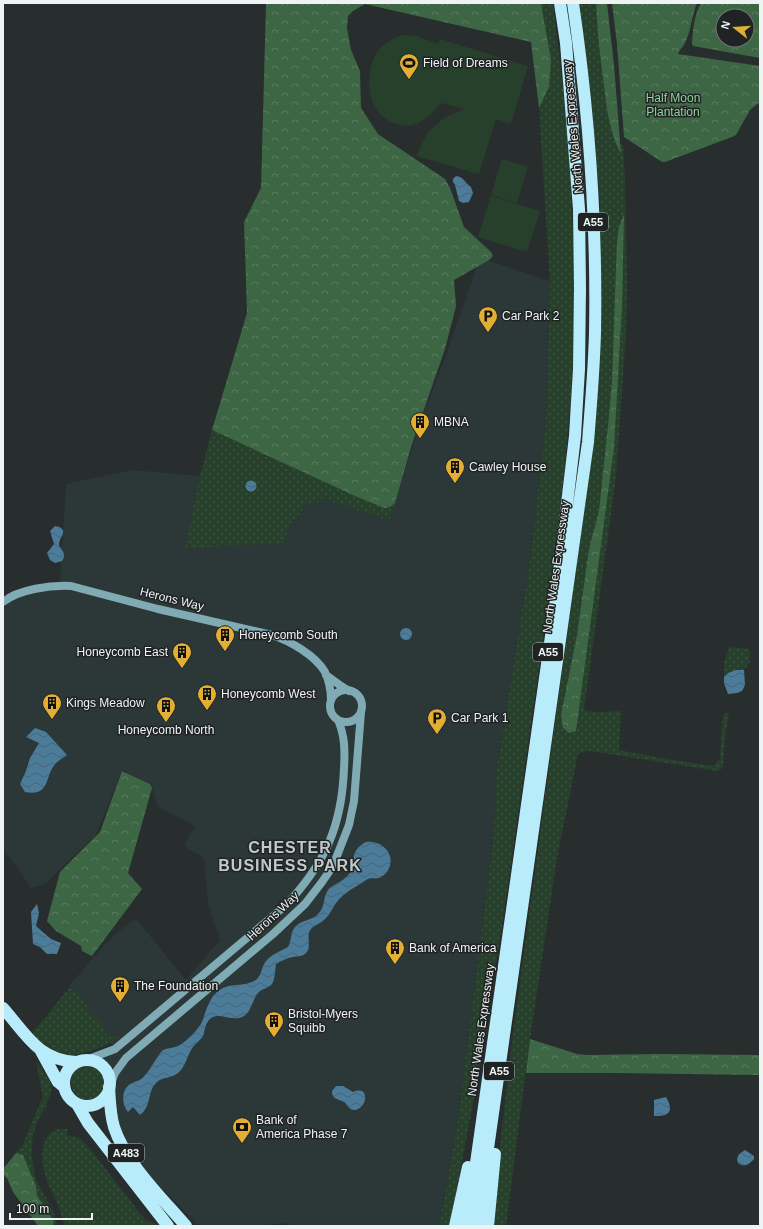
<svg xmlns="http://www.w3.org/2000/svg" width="763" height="1229" font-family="Arial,sans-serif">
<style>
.built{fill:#2c3838}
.grass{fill:url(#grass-dots)}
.forest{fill:url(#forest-crowns);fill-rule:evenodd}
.park{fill:#27402c}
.water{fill:url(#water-waves)}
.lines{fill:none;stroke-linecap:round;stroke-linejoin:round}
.secondary{stroke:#80abb5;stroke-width:8}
.highway{stroke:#b8ecfa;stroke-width:12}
.labels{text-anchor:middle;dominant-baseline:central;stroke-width:3;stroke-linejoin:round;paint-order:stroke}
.shield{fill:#1f2323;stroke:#b1b5b5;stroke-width:1}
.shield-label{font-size:11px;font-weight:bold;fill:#f0f3f3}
.poi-label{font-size:12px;fill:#f0f3f3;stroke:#1f2323;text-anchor:start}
.park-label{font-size:12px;fill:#90d29c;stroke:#1f2323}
.street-label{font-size:12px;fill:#f0f3f3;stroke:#1f2323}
.district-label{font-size:16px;font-weight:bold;letter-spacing:1px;fill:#c3c9c8;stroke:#1f2323}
</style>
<defs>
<pattern id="grass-dots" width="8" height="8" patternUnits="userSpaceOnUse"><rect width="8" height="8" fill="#27402c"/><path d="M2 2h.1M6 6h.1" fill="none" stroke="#3c5341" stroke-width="1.8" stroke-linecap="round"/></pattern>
<pattern id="forest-crowns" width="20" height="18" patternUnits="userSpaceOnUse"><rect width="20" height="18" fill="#3d6645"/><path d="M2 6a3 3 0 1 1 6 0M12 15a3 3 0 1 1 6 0" fill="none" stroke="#597c60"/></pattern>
<pattern id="water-waves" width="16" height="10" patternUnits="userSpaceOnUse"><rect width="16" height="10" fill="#4b7c9a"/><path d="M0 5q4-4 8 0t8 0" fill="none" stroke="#4a6576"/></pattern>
</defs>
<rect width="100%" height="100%" fill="#282d2d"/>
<path class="built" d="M480,258L550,281L546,421L531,553L497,768L493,841L457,1127L439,1226H295L283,1223L257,1226H199L125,1151L108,1076L104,1068L92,1061L115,1049L69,986L101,949L119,931L133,920H137L186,980L220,940L208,904L204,858L184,846L195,826L158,807L151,784L122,770L96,835L46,883L31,888L11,858L3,850V602L60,585L66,484L132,470L200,476L186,548L292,519H297L304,505L320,498L389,520L424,412L444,361Z"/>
<path class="grass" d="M541,3H553L569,142L575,274L573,374L563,484L549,597L502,926L474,1098L450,1226H439L457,1127L493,841L497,768L531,553L546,421L550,281L539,108L549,87L551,60Z
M578,3H596C597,27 600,50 603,74C606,101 608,129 620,152V144L623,145L625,179L627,285L626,334L616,477L584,710L596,712L621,711L619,750L666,759L713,766L720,758L723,714L729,711L725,738L723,768L717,771L610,754L588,751L578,754L557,858L530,1039L506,1226H493L495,1190L511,1049L580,538L600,323V199L585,46Z
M212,430L355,496L390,507L395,503L389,520L320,498L317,503H311L304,505L297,519H292L283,543L185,548L200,476Z
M729,647L749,649L750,662L744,670C735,670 730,671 724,677V662Z
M70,987L87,1006L85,1009L101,1021L105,1033L108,1036L117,1035L119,1038C107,1046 78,1058 63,1054C52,1050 43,1042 33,1038L34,1031Z
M36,1061C39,1064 41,1068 44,1072C52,1082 55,1091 46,1102L47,1106C32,1125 29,1146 34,1170C34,1174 35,1178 37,1182C45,1198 54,1207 57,1226H53V1220L37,1196L36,1186L23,1156L16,1153L22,1146L43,1097Z
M71 1083a17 17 0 1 1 34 0a17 17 0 1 1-34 0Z
M58,1129H68L67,1135L81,1139L92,1151L146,1221L158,1224L159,1226H64C63,1220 61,1214 59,1208C57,1200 52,1193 49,1186C41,1168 36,1137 58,1129Z"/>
<path class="forest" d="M265,3H541L551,60L549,87L539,108L531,42L365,4L353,11L348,16L347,28L351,50L360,71L361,108L378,134L445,179L450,188L464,227L491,252L493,256L489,260L454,280L456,306L445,349L412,444L395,503L390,507L384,508L355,496L212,430L247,313L244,222L261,188L266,4Z
M596,3H607L614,65L621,154C607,128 606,99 602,70C599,48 597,26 596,3Z
M612,3H697C692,15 691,29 686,41C684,46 679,50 678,54L760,66V102L750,110L736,135L732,137L665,162H662L624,137L617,44Z
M701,3H760V58L693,46L692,44C693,30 694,15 701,3ZM723,16H747V40H723Z
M624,214L622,305L614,448L576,731L569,733L563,728L561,715L577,635L589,549L599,511L608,426L612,382L617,241L619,227Z
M122,771L150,784L152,788L128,873L142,889L92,956L82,951L81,946L56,931L47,921L60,872L100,832Z
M530,1039L577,1054L587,1055L660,1054L760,1055V1075L614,1073H526Z
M16,1153L23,1155L36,1186L37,1196L53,1220V1226H38L13,1192L7,1178L3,1175V1169Z"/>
<path class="park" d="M402,35L417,36L438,44L440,39L528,66L511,124L496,119L479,174L416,156L427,133L444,118L464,109L441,103C433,112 425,122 413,125C408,127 402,125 397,124C367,117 363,75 377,52C383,43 393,39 402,35Z
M502,159L528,167L517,203L491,195Z
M491,196L540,211L527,252L478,237Z"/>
<path class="water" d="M456,176C464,177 465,183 471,187L473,193L469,202L463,203L459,201L455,185L453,182V179Z
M245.5 486a5.5 5.5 0 1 1 11 0a5.5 5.5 0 1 1-11 0Z
M55,526L60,527L63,530C64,536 59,539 59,545C62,551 67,554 62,561L55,563L50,560L47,553L54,544L50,531Z
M400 634a6 6 0 1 1 12 0a6 6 0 1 1-12 0Z
M736,670H744L745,685L742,691L737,693L728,694L724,683V677L728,673Z
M35,728L46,732L67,755C63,758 59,760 56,763C44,776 51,797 25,792L20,784L26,771L30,758L39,743L26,737Z
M366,842C385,840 399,859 385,874C378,881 375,877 368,879C366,880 357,886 355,887C348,891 341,896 336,903C332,909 329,916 324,920C320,924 314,925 311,929C305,936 313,948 305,954C301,957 297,956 293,957C287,958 281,961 276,964C275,970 275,977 273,982C271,988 263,988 259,992C251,1000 252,1015 239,1018C229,1020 218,1012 210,1019C205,1023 205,1031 203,1036C200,1041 194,1044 191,1050C187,1057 186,1064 180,1071C174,1079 162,1076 156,1083C147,1092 152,1106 140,1115L133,1107L128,1112C121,1104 121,1088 132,1083C137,1081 142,1080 145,1075C152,1068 156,1057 163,1050C168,1048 173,1048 178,1046C187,1041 197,1031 202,1022C206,1012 208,1000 217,992C229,982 240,987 252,982C263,978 260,967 267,960C272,954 281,951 288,947C292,940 290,933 295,927C302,919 313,921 319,913C325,907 323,897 328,890C332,885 339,883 344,879C348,876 351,872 354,867C352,855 355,848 366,842Z
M37,904L39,913L36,926L51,939L61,943L57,954H47L40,947L33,944L31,912Z
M336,1086H343L353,1092C371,1084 367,1110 354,1110C348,1110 347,1102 342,1101C336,1099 332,1098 332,1091Z
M666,1097C674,1111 670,1117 654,1116V1100Z
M745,1150L754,1156V1159C749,1164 745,1168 738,1163L737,1159L739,1154Z"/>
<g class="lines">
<path class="secondary" d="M3,602C19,589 51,585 71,586L158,609L272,635C290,641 315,655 325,672C329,681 331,690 331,700
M326,675L341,686L349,691
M330 706a16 16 0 1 1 32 0a16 16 0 1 1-32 0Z
M86,1060L115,1049L285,906C325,864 342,826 344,768C345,751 345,736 338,720
M110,1086L115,1073L126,1058L273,934L305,904L322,882L333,866L349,825L354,801L361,712"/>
<path class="highway" d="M3,1008C26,1034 38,1060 76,1062
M41,1051L58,1082L64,1087
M64 1083a23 23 0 1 1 46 0a23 23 0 1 1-46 0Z
M109,1087C110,1101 110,1114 114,1127C125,1162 162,1198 186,1226
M77,1104L88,1123L168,1226
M455,1226L468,1167
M467,1226L554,615L575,436L579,369L580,288L579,209L566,43L560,3
M477,1226L588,442C591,405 594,369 595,333C597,222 589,112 573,3
M488,1226L495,1154"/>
</g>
<defs>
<g id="stadium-pin" transform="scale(1)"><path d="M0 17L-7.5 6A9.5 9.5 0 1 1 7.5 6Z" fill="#e3ae34" stroke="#1f2323"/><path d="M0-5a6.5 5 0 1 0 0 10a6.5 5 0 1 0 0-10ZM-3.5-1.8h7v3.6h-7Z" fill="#111"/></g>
<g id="parking-pin" transform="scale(1)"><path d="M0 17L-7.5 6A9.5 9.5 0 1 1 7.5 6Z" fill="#e3ae34" stroke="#1f2323"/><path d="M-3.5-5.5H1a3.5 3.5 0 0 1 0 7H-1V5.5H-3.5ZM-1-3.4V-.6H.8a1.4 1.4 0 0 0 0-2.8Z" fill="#111"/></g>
<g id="building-pin" transform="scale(1)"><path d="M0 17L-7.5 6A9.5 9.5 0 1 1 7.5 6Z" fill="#e3ae34" stroke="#1f2323"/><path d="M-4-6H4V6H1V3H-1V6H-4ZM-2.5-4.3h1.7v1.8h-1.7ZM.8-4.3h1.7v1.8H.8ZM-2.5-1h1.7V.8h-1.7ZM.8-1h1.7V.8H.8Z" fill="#111"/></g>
<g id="bank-pin" transform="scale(1)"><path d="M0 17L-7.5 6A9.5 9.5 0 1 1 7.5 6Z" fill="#e3ae34" stroke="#1f2323"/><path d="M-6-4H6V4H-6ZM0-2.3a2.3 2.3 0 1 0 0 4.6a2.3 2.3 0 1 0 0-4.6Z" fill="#111"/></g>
</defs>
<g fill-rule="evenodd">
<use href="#stadium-pin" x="409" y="63"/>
<use href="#parking-pin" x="488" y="316"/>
<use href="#building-pin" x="420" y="422"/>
<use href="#building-pin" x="455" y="467"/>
<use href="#building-pin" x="225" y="635"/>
<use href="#building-pin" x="182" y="652"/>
<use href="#building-pin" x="207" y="694"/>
<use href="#building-pin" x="52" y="703"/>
<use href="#building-pin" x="166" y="706"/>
<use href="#parking-pin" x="437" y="718"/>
<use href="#building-pin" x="395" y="948"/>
<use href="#building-pin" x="120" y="986"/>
<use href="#building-pin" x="274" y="1021"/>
<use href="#bank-pin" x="242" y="1127"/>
</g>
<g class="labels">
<g class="shield">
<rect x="578" y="213" width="30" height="18" rx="3"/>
<rect x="533" y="643" width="30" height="18" rx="3"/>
<rect x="484" y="1062" width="30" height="18" rx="3"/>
<rect x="108" y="1144" width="36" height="18" rx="3"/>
</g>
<g class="shield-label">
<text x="593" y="222">A55</text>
<text x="548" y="652">A55</text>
<text x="499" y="1071">A55</text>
<text x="126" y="1153">A483</text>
</g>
<g class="poi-label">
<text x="423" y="63">Field of Dreams</text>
<text x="502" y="316">Car Park 2</text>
<text x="434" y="422">MBNA</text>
<text x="469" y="467">Cawley House</text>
<text x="239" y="635">Honeycomb South</text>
<text x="168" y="652" text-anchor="end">Honeycomb East</text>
<text x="221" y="694">Honeycomb West</text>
<text x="66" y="703">Kings Meadow</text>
<text x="451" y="718">Car Park 1</text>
<text x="166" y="730" text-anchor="middle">Honeycomb North</text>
<text x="409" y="948">Bank of America</text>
<text x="134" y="986">The Foundation</text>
<text x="288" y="1014">Bristol-Myers<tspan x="288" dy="14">Squibb</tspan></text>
<text x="256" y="1120">Bank of<tspan x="256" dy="14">America Phase 7</tspan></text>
</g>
<g class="park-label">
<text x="673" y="98">Half Moon<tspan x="673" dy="14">Plantation</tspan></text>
</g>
<g class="street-label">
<text transform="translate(573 127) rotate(-95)">North Wales Expressway</text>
<text transform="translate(556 567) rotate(-82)">North Wales Expressway</text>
<text transform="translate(172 599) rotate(14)">Herons Way</text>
<text transform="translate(273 916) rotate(-43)">Herons Way</text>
<text transform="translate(481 1030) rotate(-82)">North Wales Expressway</text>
</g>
<g class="district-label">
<text x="290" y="847">CHESTER<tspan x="290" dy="18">BUSINESS PARK</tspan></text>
</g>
</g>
<rect width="763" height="1229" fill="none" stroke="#f0f3f3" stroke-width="8"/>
<g transform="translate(735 28) rotate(287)"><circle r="19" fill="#1f2323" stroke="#737676"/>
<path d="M0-3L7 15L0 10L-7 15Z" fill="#e3ae34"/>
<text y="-6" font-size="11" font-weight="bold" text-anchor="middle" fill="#f0f3f3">N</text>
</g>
<path d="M10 1213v6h82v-6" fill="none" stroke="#f0f3f3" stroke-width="2"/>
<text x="16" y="1213" font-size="12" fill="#f0f3f3" stroke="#1f2323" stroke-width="3" paint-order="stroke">100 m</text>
</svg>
